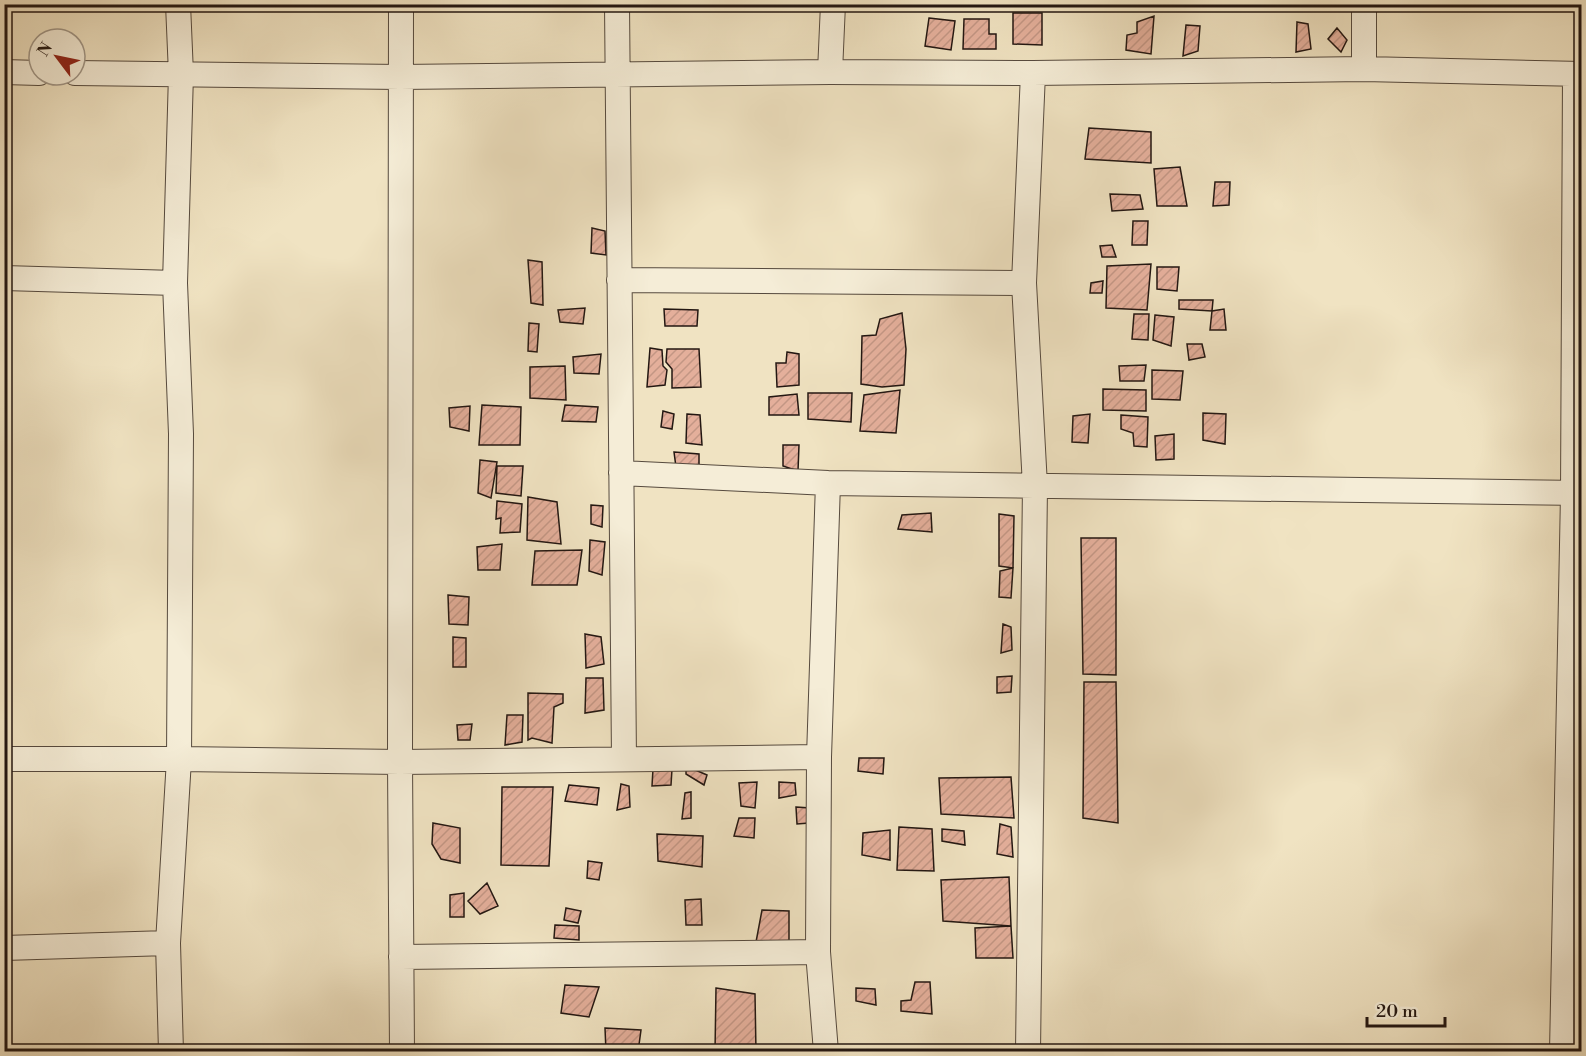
<svg xmlns="http://www.w3.org/2000/svg" width="1586" height="1056" font-family="'Libre Bodoni',serif">
<style>
.building{fill:url(#building-hatch);stroke:#231712;stroke-width:1.5}
.lines{fill:none;stroke-linecap:round;stroke-linejoin:round}
.street-casing{stroke:#564a3e;stroke-width:26}
.street{stroke:#f5edd7;stroke-width:24}
</style>
<defs>
<pattern id="building-hatch" width="6" height="6" patternUnits="userSpaceOnUse" patternTransform="scale(1.5)"><rect width="6" height="6" fill="#e4af9b"/><path d="M-1 1l2-2M0 6l6-6M5 7l2-2" fill="none" stroke="#c39684"/></pattern>
</defs>
<rect width="100%" height="100%" fill="#f0e3c2"/>
<filter id="stains"><feTurbulence type="fractalNoise" baseFrequency=".00333" numOctaves="4"/><feColorMatrix values="0 0 0 0 .2 0 0 0 0 .09 0 0 0 0 .02 0 0 0 .5 -.17"/></filter>
<radialGradient id="worn" r=".72"><stop offset=".6" stop-color="#630" stop-opacity="0"/><stop offset="1" stop-color="#630" stop-opacity=".3"/></radialGradient>
<path class="building" d="M901,4H913V10L901,11Z
M1013,13H1042V45L1013,44Z
M1154,16L1151,54L1126,50L1127,35L1137,33V22Z
M929,18L955,21L951,50L925,46Z
M964,19H989V34H996V49H963Z
M1297,22L1308,24L1311,49L1296,52Z
M1186,25L1200,26L1198,51L1183,56Z
M1337,28L1347,40L1341,52L1328,39Z
M1089,128L1151,132V163L1085,159Z
M1180,167L1187,206H1157L1154,169Z
M1215,182H1230L1229,205L1213,206Z
M1110,194L1140,195L1143,209L1112,211Z
M1133,221H1148L1147,245H1132Z
M592,228L605,231L606,255L591,253Z
M1112,245L1116,257H1102L1100,246Z
M528,260L542,262L543,305L531,303Z
M1151,264L1147,310L1106,308L1107,266Z
M1157,267H1179L1177,291L1157,289Z
M1103,281L1102,293H1090L1091,283Z
M1179,300H1213L1212,311L1179,309Z
M585,308L583,324L560,322L558,310Z
M664,309L698,310L697,326H665Z
M1224,309L1226,330H1210L1212,311Z
M902,313L906,349L904,385L882,387L861,384L862,336L876,335L880,319Z
M1134,314H1149L1148,340L1132,339Z
M1155,315L1174,317L1171,346L1153,340Z
M529,323L539,324L537,352L528,351Z
M1187,344H1202L1205,357L1189,360Z
M650,348L662,350L663,366L667,370L665,385L647,387Z
M667,349H699L701,387L672,388V369L666,362Z
M787,352L799,354V385L777,387L776,363H786Z
M601,354L599,374L574,373L573,357Z
M1146,365L1144,381H1120L1119,366Z
M565,366L566,400L530,398V367Z
M1152,370L1183,371L1180,400L1152,399Z
M1103,389L1146,390V411L1103,410Z
M900,390L896,433L860,431L864,395Z
M808,393H852L851,422L808,419Z
M797,394L799,415H769V397Z
M482,405L521,407L520,445H479Z
M565,405L598,407L596,422L562,421Z
M470,406L469,431L450,427L449,408Z
M663,411L674,414L672,429L661,427Z
M1203,413L1226,414L1225,444L1203,440Z
M687,414L700,415L702,445L686,443Z
M1090,414L1088,443L1072,442L1073,416Z
M1121,415L1148,417L1147,447L1134,446L1133,433L1121,429Z
M1174,434V459L1156,460L1155,436Z
M783,445H799L798,471L783,466Z
M674,452L699,454V468L676,467Z
M480,460L497,462L491,498L478,493Z
M497,466H523L521,496L496,493Z
M528,497L557,502L561,544L527,540Z
M497,501L522,504L520,532L500,533L501,518L496,519Z
M591,505L603,506L602,527L591,524Z
M931,513L932,532L898,529L902,515Z
M999,514L1014,516L1013,568L999,566Z
M1081,538H1116V675L1083,674Z
M590,540L605,542L602,575L589,571Z
M502,544L500,570H478L477,547Z
M582,550L577,585H532L535,551Z
M1013,568L1011,598L999,597L1000,571Z
M448,595L469,597L468,625L449,624Z
M1003,624L1011,627L1012,650L1001,653Z
M585,634L601,637L604,664L586,668Z
M453,637L466,638V667H453Z
M1012,676L1011,692L997,693V677Z
M586,678H603L604,710L585,713Z
M1084,682H1116L1118,823L1083,818Z
M528,693L563,694V703L554,707L552,743L532,738L528,740Z
M507,715H523L522,742L505,745Z
M472,724L470,740H458L457,725Z
M859,758H884L883,774L858,771Z
M686,766L707,775L704,785L686,774Z
M653,769H672L671,785L652,786Z
M1011,777L1014,818L941,814L939,778Z
M757,782L755,808L741,806L739,783Z
M779,782L795,783L796,795L779,798Z
M621,784L629,786L630,807L617,810Z
M569,785L599,788L597,805L565,801Z
M502,787H553L549,866L501,865Z
M691,792V818L682,819L685,793Z
M796,807L810,808L809,823L797,824Z
M739,818H755L754,838L734,836Z
M433,823L460,828V863L441,859L432,844Z
M1000,824L1011,827L1013,857L997,854Z
M899,827L932,829L934,871L897,870Z
M942,829L964,831L965,845L942,841Z
M890,830V860L862,855L863,833Z
M657,834L703,836L702,867L658,861Z
M588,861L602,863L599,880L587,878Z
M1009,877L1011,926L943,921L941,880Z
M487,883L498,906L480,914L468,901Z
M464,893V917H450V895Z
M701,899L702,925H686L685,900Z
M566,908L581,911L578,923L564,920Z
M762,910L789,911V942H756Z
M555,925L579,926V940L554,938Z
M1011,926L1013,958H976L975,928Z
M915,982H930L932,1014L901,1011V1001L911,1000Z
M565,985L599,987L589,1017L561,1013Z
M716,988L755,994L756,1052H715Z
M856,988L875,989L876,1005L856,1001Z
M605,1028L641,1030L638,1052H606Z"/>
<g class="lines">
<g class="street-casing">
<path id="street" d="M401,4L400,762L402,1052
M617,4L624,759
M1364,69V4
M4,72L39,73
M830,72L833,4
M75,73L400,77L830,72L1033,73L1364,69L1582,74
M4,278L175,283
M619,280L1024,283
M621,473L828,483L1582,493
M4,759H179L400,762L819,757
M4,948L168,943
M401,957L818,952
M171,1052L168,943L179,759L181,434L175,283L181,74L178,4
M826,1052L818,952L819,757L828,483
M1028,1052L1035,486L1024,283L1033,73
M1562,1052L1573,494L1575,74"/>
</g>
<use href="#street" class="street"/>
</g>
<rect width="1586" height="1056" fill="none" stroke="#f0e3c2" stroke-width="24"/>
<rect x="6" y="6" width="1574" height="1044" fill="none" stroke="#231712" stroke-width="3"/>
<rect x="12" y="12" width="1562" height="1032" fill="none" stroke="#231712" stroke-width="1.5"/>
<g transform="translate(57 57) rotate(302)"><circle r="28" fill="#f5edd7" stroke="#a19788" stroke-width="1.5"/>
<path d="M0-4.5L10 22L0 15L-10 22Z" fill="#8f2418"/>
<text y="-9" font-size="16" font-weight="bold" text-anchor="middle" fill="#231712">N</text>
</g>
<path d="M1367 1017v9h78v-9" fill="none" stroke="#231712" stroke-width="3"/>
<text x="1376" y="1017" font-size="18" fill="#231712" stroke="#f5edd7" stroke-width="4.5" paint-order="stroke">20 m</text>
<rect width="100%" height="100%" filter="url(#stains)"/>
<rect width="100%" height="100%" fill="url(#worn)"/>
</svg>
